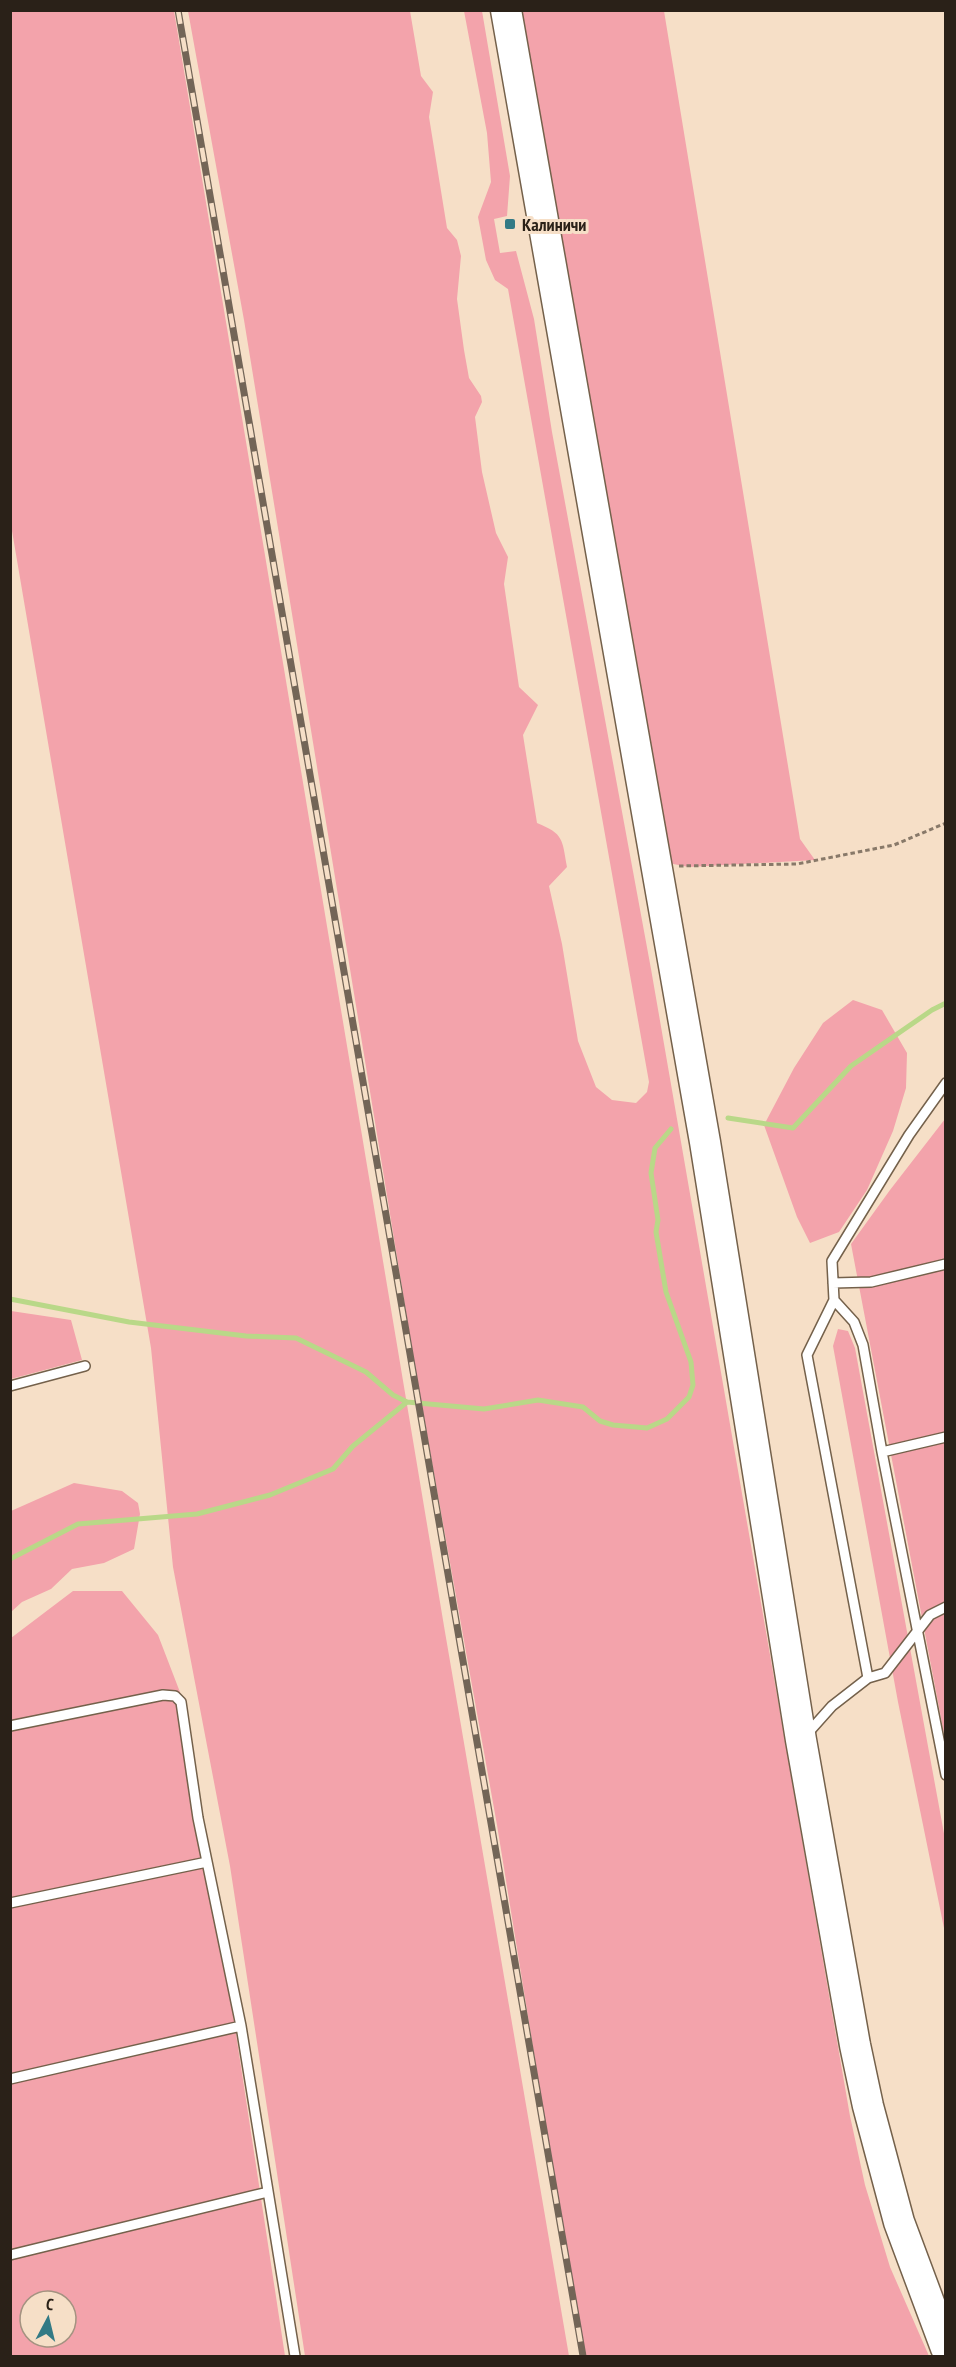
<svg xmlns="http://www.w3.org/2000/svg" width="956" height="2367" font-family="'PT Sans Narrow',sans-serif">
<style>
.green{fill:#f3a3ab;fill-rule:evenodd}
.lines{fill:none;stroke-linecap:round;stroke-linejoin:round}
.stream{stroke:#b9d888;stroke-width:5}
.lane-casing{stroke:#74614b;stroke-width:12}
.primary-casing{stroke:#74614b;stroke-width:33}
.path{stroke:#887969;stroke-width:3;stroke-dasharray:4.5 3;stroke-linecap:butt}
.lane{stroke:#fff;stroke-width:9}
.primary{stroke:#fff;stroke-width:30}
.rail-casing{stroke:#736557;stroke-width:7}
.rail{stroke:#f6dfc7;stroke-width:4.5;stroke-dasharray:14;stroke-linecap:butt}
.poi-dot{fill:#337a85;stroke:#f6dfc7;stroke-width:2}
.labels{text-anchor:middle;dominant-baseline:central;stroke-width:6;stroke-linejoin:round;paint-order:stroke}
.poi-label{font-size:18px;font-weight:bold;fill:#2a2118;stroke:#f6dfc7;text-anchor:start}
</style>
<rect width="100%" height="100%" fill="#f6dfc7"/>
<path class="green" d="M10,11H174L445,1632L569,2356H305L230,1866L173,1567L151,1348L11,525Z
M188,11H410L421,76L433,92L429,117L447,228L457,240L461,256L457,299L464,350L469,378L481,396L482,402L475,417L482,472L496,533L508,557L504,584L519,687L538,705L523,735L537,823C564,834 562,839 567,867L549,886L562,944L578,1041L596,1087L612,1100L636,1103L647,1092L649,1082L508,289L495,280L486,260L478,217L491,182L487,133L464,11H482L510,176L507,216L494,219L500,253L516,251L534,319L552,432L651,969L850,2116L865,2185L890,2267L929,2356H583L497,1825L415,1367L244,320Z
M520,11H664L800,839L815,860L689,867L668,863Z
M853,1000L882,1010L907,1053L906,1088L893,1131L867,1190L839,1232L810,1243L797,1217L764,1125L794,1068L823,1023Z
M945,1119V1739L851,1244L890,1190Z
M11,1311L71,1320L82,1360L11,1379Z
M838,1329L848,1331L855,1348L945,1839V1933L898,1702L833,1346Z
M74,1483L122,1491L138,1503L140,1514L134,1549L104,1563L72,1569L51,1589L22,1602L11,1612V1511Z
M73,1591H122L158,1635L183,1700L234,2021L285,2356H11V1638ZM30,2301H66V2337H30Z"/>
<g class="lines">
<path class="stream" d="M728,1118L793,1128L851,1066L932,1010L946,1003
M10,1299L129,1322L246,1336L296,1338L366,1372L393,1395L407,1402L484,1409L538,1400L583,1407L600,1421L613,1425L647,1428L667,1419L689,1397L693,1385L691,1362L666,1292L656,1232L658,1220L651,1173L655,1148L671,1129
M10,1559L78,1524L197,1514L270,1495L333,1469L353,1446L407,1402"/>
<g class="lane-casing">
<path id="lane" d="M833,1283L871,1282L946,1264
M834,1300L854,1322L863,1345L882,1452L946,1775
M10,1386L85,1366
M882,1452L946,1437
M868,1678L807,1355L834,1300L832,1261L909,1135L946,1083
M10,1726L163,1695L175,1696L181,1702L198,1818L241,2026L295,2356
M807,1734L832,1706L868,1678L885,1673L930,1615L946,1607
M10,1903L207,1862
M10,2079L241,2026
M10,2255L268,2192"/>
</g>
<g class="primary-casing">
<path id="primary" d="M506,10L705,1142L801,1740L855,2045L868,2106L899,2222L946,2348"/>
</g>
<path class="path" d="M679,866L797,864L894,845L946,823"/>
<use href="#lane" class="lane"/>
<use href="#primary" class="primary"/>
<g class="rail-casing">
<path id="rail" d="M178,10L583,2356"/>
</g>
<use href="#rail" class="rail"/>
</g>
<rect class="poi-dot" x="504" y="218" width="12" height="12" rx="3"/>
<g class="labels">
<g class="poi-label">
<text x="522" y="224">Калиничи</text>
</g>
</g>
<rect width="956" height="2367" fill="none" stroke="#2a2118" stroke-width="24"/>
<g transform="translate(48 2319) rotate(7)"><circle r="28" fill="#f6dfc7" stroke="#a49381" stroke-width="1.5"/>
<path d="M0-4.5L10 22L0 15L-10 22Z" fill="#337a85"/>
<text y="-9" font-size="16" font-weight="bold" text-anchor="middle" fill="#2a2118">С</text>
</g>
</svg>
